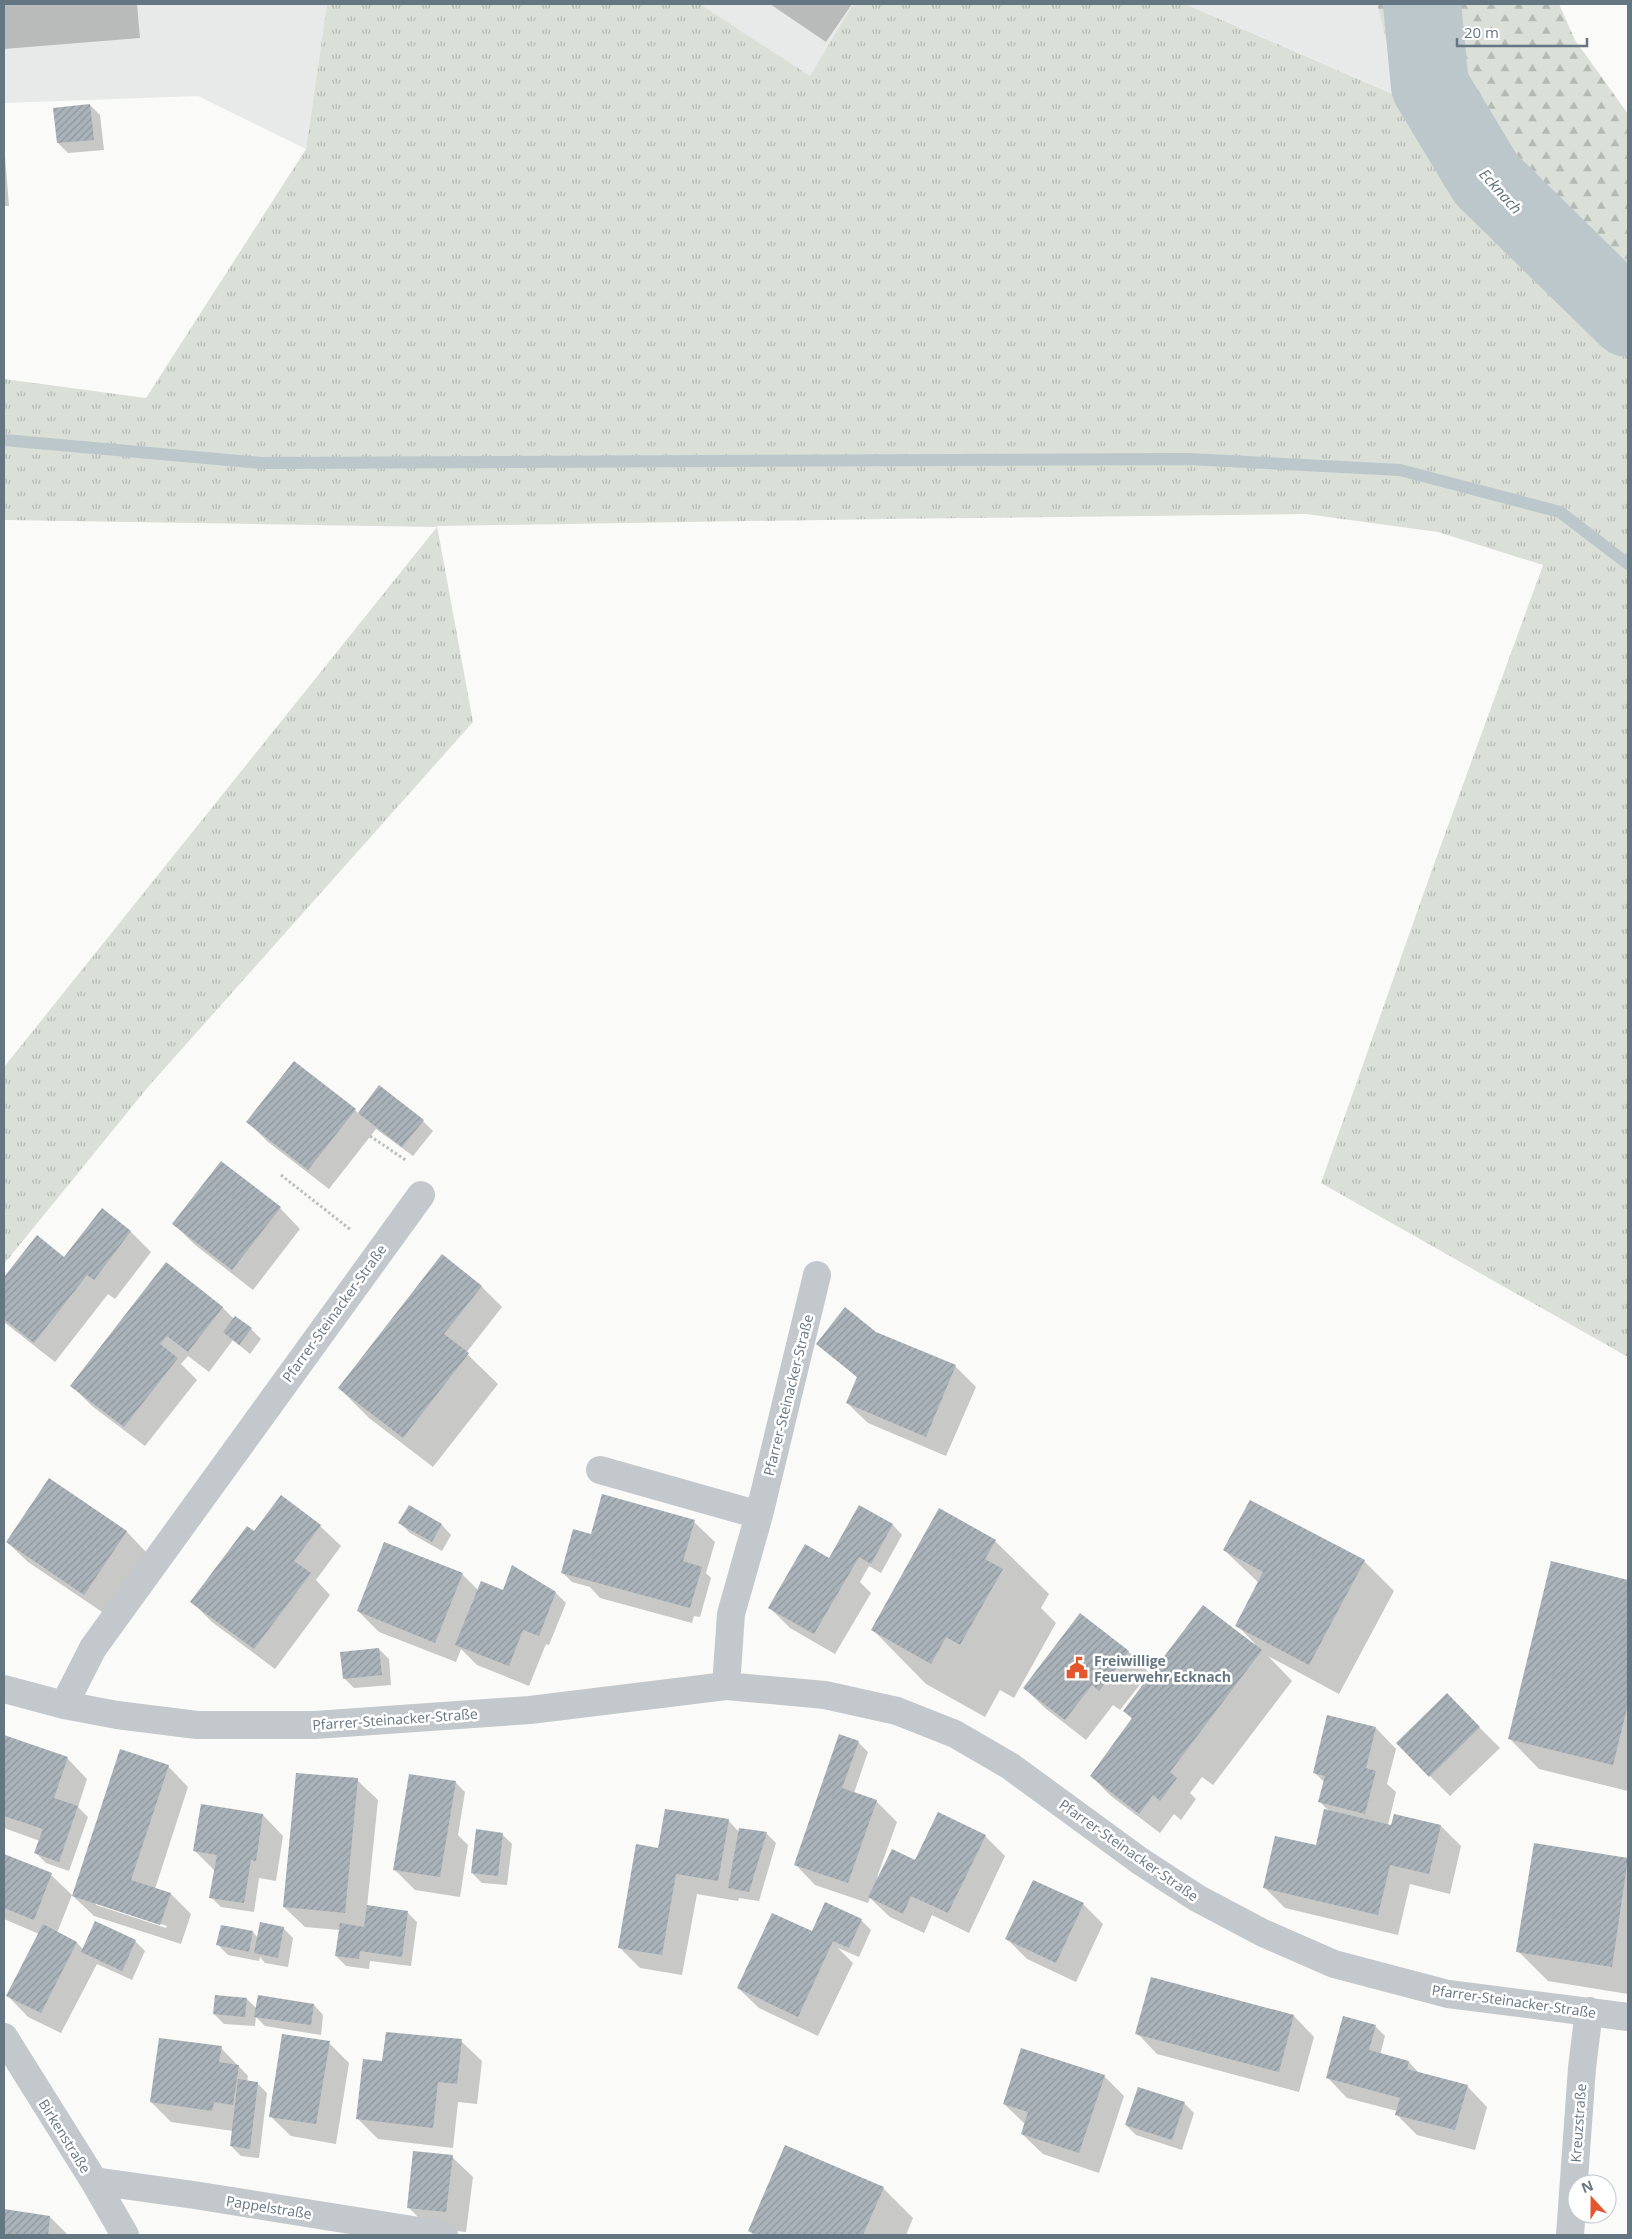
<svg xmlns="http://www.w3.org/2000/svg" width="1632" height="2239" font-family="'Open Sans',sans-serif">
<style>
.built{fill:#e8e9e9}
.grass{fill:url(#grass-tufts)}
.forest{fill:url(#forest-firs)}
.shadow{fill:#0003;fill-rule:evenodd}
.lines{fill:none;stroke-linecap:round;stroke-linejoin:round}
.stream{stroke:#bbc7cb;stroke-width:12}
.river{stroke:#bbc7cb;stroke-width:78}
.building{fill:url(#building-hatch)}
.path{stroke:#bbbfc2;stroke-width:3;stroke-dasharray:2.5 2.5;stroke-linecap:butt}
.minor{stroke:#c3c8cc;stroke-width:28}
.labels{text-anchor:middle;dominant-baseline:central;stroke-width:5;stroke-linejoin:round;paint-order:stroke}
.street-label{font-size:14px;fill:#657683;stroke:#fff}
.poi-label{font-size:14px;font-weight:bold;fill:#657683;stroke:#fff;text-anchor:start}
.water-label{font-size:15px;font-style:italic;fill:#60757c;stroke:#fff}
</style>
<defs>
<pattern id="grass-tufts" width="24" height="20" patternUnits="userSpaceOnUse" patternTransform="scale(1.25)"><rect width="24" height="20" fill="#dadfd7"/><path d="M3 7l-1-3M5 7V3M7 7l1-3M15 17l-1-3M17 17v-4M19 17l1-3" fill="none" stroke="#b4b9b4"/></pattern>
<pattern id="forest-firs" width="22" height="20" patternUnits="userSpaceOnUse" patternTransform="scale(1.25)"><rect width="22" height="20" fill="#dadfd7"/><path d="M5 1l3.5 6h-7zM16 11l3.5 6h-7z" fill="#b4b9b4"/></pattern>
<pattern id="building-hatch" width="6" height="6" patternUnits="userSpaceOnUse" patternTransform="scale(1.25)"><rect width="6" height="6" fill="#aab3b9"/><path d="M-1 1l2-2M0 6l6-6M5 7l2-2" fill="none" stroke="#8e969c"/></pattern>
</defs>
<rect width="100%" height="100%" fill="#fafaf8"/>
<path class="built" d="M4,4H327L306,149L198,96L4,103Z
M700,4H853L811,77Z
M1185,4H1377L1401,97Z"/>
<path class="grass" d="M327,4H700L810,76L853,4H1185L1400,97V94L1451,159L1628,334V1357L1321,1183L1433,867L1543,565L1438,532L1306,514L883,519L437,526L473,722L148,1087L4,1264V1067L437,527L4,520V379L146,398L306,149Z"/>
<path class="forest" d="M1377,4H1559L1575,40L1628,114V334L1443,149L1400,94Z"/>
<path class="shadow" d="M4,4H137L140,38L4,49Z
M770,4H852L826,42Z
M90,105L100,115L104,150L68,153L58,143Z
M4,144L9,206H4Z
M355,1110L359,1114L423,1121L433,1131L413,1156L376,1129L329,1189L268,1142L248,1122Z
M280,1208L300,1229L253,1290L194,1244L174,1224Z
M102,1210L131,1232L151,1252L115,1299L108,1294L55,1362L4,1322V1279L37,1237L65,1259Z
M442,1256L482,1287L502,1307L466,1353L498,1384L433,1467L369,1418L339,1388Z
M166,1264L223,1308L234,1319L235,1317L251,1329L261,1339L250,1354L233,1340L209,1372L188,1356L181,1364L197,1380L145,1446L92,1406L72,1386Z
M818,1344L955,1366L976,1387L946,1456L868,1423L847,1403L858,1378Z
M49,1480L127,1532L147,1553L105,1614L28,1562L7,1542Z
M281,1497L320,1526L341,1546L316,1580L330,1595L275,1669L212,1622L192,1602L255,1533Z
M860,1506L893,1525L902,1535L881,1573L869,1566L860,1582L871,1593L835,1654L790,1628L770,1608L829,1560Z
M694,1522L715,1542L706,1573L711,1578L700,1617L694,1616L692,1623L600,1598L590,1587L572,1582L562,1572L592,1535Z
M400,1523L442,1525L451,1535L442,1551L410,1533Z
M995,1541L1049,1594L1041,1608L1056,1623L1014,1698L1000,1690L985,1717L926,1684L873,1630Z
M1224,1550L1364,1561L1394,1591L1339,1694L1268,1656L1292,1681L1213,1785L1202,1777L1190,1793L1196,1799L1181,1820L1174,1814L1160,1833L1111,1796L1091,1776L1133,1720L1125,1711L1255,1644L1237,1625L1259,1583Z
M1552,1562L1628,1581V1791L1539,1769L1509,1738Z
M513,1567L556,1593L566,1603L549,1645L546,1644L529,1686L477,1665L461,1649L456,1662L379,1632L358,1611L462,1574L478,1590L503,1591Z
M1080,1615L1129,1652L1149,1673L1120,1710L1113,1705L1086,1740L1045,1708L1024,1688Z
M379,1649L389,1659L391,1685L354,1688L344,1678Z
M1447,1695L1500,1748L1450,1796L1397,1743Z
M1376,1728L1396,1749L1387,1784L1396,1792L1388,1825L1441,1826L1461,1846L1450,1894L1410,1884L1398,1935L1285,1908L1264,1887L1317,1847L1329,1811L1320,1802L1324,1782L1315,1773Z
M4,1737L67,1758L87,1779L78,1807L88,1817L69,1871L46,1863L36,1853L40,1841L4,1828Z
M858,1742L868,1752L854,1793L876,1801L897,1822L877,1877L985,1836L1005,1856L969,1933L932,1915L924,1933L890,1917L870,1898L868,1903L815,1885L795,1864Z
M168,1766L188,1787L155,1889L171,1894L191,1914L181,1944L94,1916L73,1896ZM96,1903L167,1926L166,1928L96,1905Z
M357,1780L378,1800L367,1907L407,1912L417,1922L411,1966L370,1961L369,1969L346,1966L336,1956L340,1930L305,1927L284,1907Z
M455,1782L465,1792L458,1835L468,1845L460,1897L415,1890L394,1869Z
M263,1815L283,1836L276,1881L259,1878L254,1912L221,1907L211,1897L215,1871L195,1851Z
M728,1820L739,1832L767,1834L776,1843L759,1901L739,1898L738,1901L697,1894L682,1975L640,1968L619,1947L660,1849Z
M502,1834L512,1844L507,1885L482,1883L472,1873Z
M1535,1844L1628,1859V1994L1548,1981L1518,1951Z
M4,1856L51,1875L72,1895L57,1933L77,1943L84,1950L135,1941L145,1951L132,1980L97,1964L61,2033L28,2017L8,1996L39,1934L4,1919Z
M1083,1904L1103,1924L1076,1982L1027,1959L1007,1939Z
M861,1920L871,1930L859,1957L838,1948L853,1963L818,2036L759,2008L738,1988L817,1935Z
M283,1928L293,1938L288,1967L265,1963L260,1957L259,1961L228,1955L218,1945L253,1932L258,1938Z
M1151,1978L1294,2016L1314,2037L1299,2092L1157,2054L1137,2033Z
M247,1999L257,2009L314,2005L323,2015L321,2035L265,2026L256,2017L255,2026L224,2024L214,2014Z
M1375,2026L1385,2036L1380,2055L1409,2062L1420,2074L1467,2086L1487,2107L1475,2150L1417,2135L1396,2114L1397,2111L1347,2098L1327,2077Z
M461,2041L482,2061L477,2104L458,2102L453,2148L378,2139L358,2119L383,2062Z
M329,2043L349,2063L336,2144L291,2136L270,2116Z
M221,2048L248,2076L247,2082L257,2083L267,2093L259,2158L241,2156L231,2146L233,2131L171,2122L151,2102Z
M1104,2076L1124,2096L1099,2173L1043,2154L1022,2134L1025,2124L1004,2104Z
M1184,2103L1194,2113L1182,2150L1136,2135L1126,2125Z
M452,2157L473,2177L466,2232L429,2228L408,2207Z
M883,2188L913,2218L906,2235H754L749,2231Z
M4,2211L50,2217L68,2235H4Z"/>
<g class="lines">
<path class="stream" d="M4,440L262,463L1188,459L1400,470L1560,512L1628,564"/>
<path class="river" d="M1422,4L1430,86L1486,179L1628,318"/>
</g>
<path class="building" d="M90,104L94,140L57,143L53,108Z
M294,1061L356,1109L308,1170L246,1122Z
M379,1085L424,1120L402,1147L358,1113Z
M221,1161L281,1207L232,1270L172,1224Z
M102,1208L131,1231L94,1280L87,1275L34,1343L4,1319V1277L37,1235L64,1257Z
M442,1254L482,1286L444,1334L469,1353L403,1438L338,1388Z
M166,1262L223,1307L188,1352L167,1336L160,1344L178,1358L124,1427L70,1386Z
M845,1307L876,1332L956,1365L926,1437L846,1403L857,1377L816,1344Z
M235,1316L252,1328L239,1345L223,1332Z
M49,1478L127,1531L84,1595L6,1542Z
M602,1494L695,1520L683,1561L702,1567L690,1608L561,1573L573,1529L591,1534Z
M281,1495L321,1525L294,1561L311,1573L254,1649L190,1602L247,1526L254,1531Z
M1250,1500L1365,1560L1309,1665L1235,1626L1263,1572L1223,1550Z
M409,1505L442,1524L432,1542L398,1523Z
M859,1505L893,1524L871,1564L859,1557L814,1634L768,1608L805,1544L829,1558Z
M939,1508L996,1540L985,1559L1003,1569L960,1645L946,1637L931,1664L871,1630Z
M384,1542L463,1573L435,1643L357,1611Z
M1551,1561L1628,1580V1704L1613,1765L1508,1739Z
M512,1565L556,1592L539,1636L523,1630L509,1666L455,1645L481,1581L503,1590Z
M1203,1605L1262,1650L1170,1772L1177,1778L1160,1801L1153,1795L1139,1814L1090,1776L1132,1718L1123,1711Z
M1080,1613L1129,1651L1099,1691L1092,1685L1065,1720L1023,1688Z
M379,1648L382,1675L343,1679L340,1652Z
M1447,1693L1480,1727L1429,1777L1396,1743Z
M1327,1715L1376,1727L1366,1768L1376,1771L1365,1814L1318,1802L1325,1776L1313,1773Z
M839,1734L859,1741L842,1788L877,1800L848,1883L794,1865Z
M4,1735L68,1757L54,1798L78,1806L59,1862L34,1853L43,1829L4,1816Z
M120,1749L169,1765L131,1880L171,1893L160,1925L72,1896Z
M296,1773L358,1778L345,1913L283,1907Z
M409,1774L456,1781L440,1877L393,1870Z
M201,1804L263,1814L256,1861L251,1860L244,1903L209,1898L217,1855L193,1851Z
M665,1809L729,1819L718,1881L676,1874L662,1955L618,1948L636,1844L658,1848Z
M1324,1809L1391,1825L1394,1814L1441,1825L1429,1874L1390,1865L1378,1915L1263,1888L1275,1836L1316,1845Z
M938,1812L986,1835L948,1913L911,1896L903,1914L868,1897L892,1849L915,1860Z
M739,1828L767,1832L749,1892L728,1888Z
M476,1829L503,1833L498,1876L471,1873Z
M1534,1843L1628,1858L1612,1967L1516,1952Z
M4,1854L52,1873L34,1920L4,1908Z
M1033,1880L1084,1903L1056,1963L1005,1939Z
M825,1902L862,1919L849,1948L833,1941L798,2017L737,1988L772,1913L812,1931Z
M367,1905L408,1911L402,1957L360,1951L359,1959L335,1956L340,1923L364,1927Z
M95,1921L136,1940L122,1971L81,1952Z
M260,1922L284,1927L278,1958L254,1953Z
M43,1924L77,1942L41,2013L6,1996Z
M221,1925L253,1931L249,1952L216,1945Z
M1151,1977L1294,2015L1279,2072L1135,2034Z
M215,1995L247,1998L245,2017L213,2014Z
M258,1995L314,2004L311,2025L254,2017Z
M1343,2016L1376,2025L1369,2050L1409,2061L1407,2069L1468,2085L1455,2130L1395,2115L1400,2098L1326,2078Z
M386,2032L462,2039L457,2084L438,2082L433,2128L356,2119L363,2059L382,2061Z
M282,2034L330,2041L316,2124L269,2117Z
M159,2038L222,2046L219,2062L239,2065L233,2105L214,2102L212,2111L150,2102Z
M1021,2048L1105,2075L1079,2153L1021,2134L1028,2112L1003,2104Z
M238,2079L258,2082L250,2149L230,2146Z
M1138,2087L1185,2102L1172,2140L1125,2125Z
M785,2145L884,2187L863,2235H757L748,2231Z
M413,2151L453,2155L446,2212L407,2208Z
M4,2209L50,2216L48,2235H4Z"/>
<g class="lines">
<path class="path" d="M370,1136L407,1161
M281,1175L351,1230"/>
<path class="minor" d="M600,1470L759,1515
M726,1686L731,1614L759,1515L817,1275
M4,1689L64,1705L117,1715L197,1725H315L530,1710L726,1686L825,1695L897,1711L955,1734L1010,1766L1140,1861L1197,1898L1263,1933L1334,1964L1448,1994L1628,2017
M64,1705L93,1648L421,1195
M4,2037L94,2181L125,2235
M94,2181L194,2195L444,2235
M1570,2235L1582,2068L1589,2011"/>
</g>
<defs>
<g id="civic-bare" transform="scale(1.725)"><path d="M-.6-6.5H3V-4.5H.6V-3L4-1V1h2V6H-6V1h2V-1L-.6-3ZM-1.2 2.5V6h2.4V2.5Z" fill="#e4572e" stroke="#fff" stroke-width="2.5" paint-order="stroke"/></g>
</defs>
<g fill-rule="evenodd">
<use href="#civic-bare" x="1077" y="1668"/>
</g>
<g class="labels">
<g class="street-label">
<text transform="translate(334 1313) rotate(-54)">Pfarrer-Steinacker-Straße</text>
<text transform="translate(788 1395) rotate(-76)">Pfarrer-Steinacker-Straße</text>
<text transform="translate(395 1719) rotate(-4)">Pfarrer-Steinacker-Straße</text>
<text transform="translate(1129 1850) rotate(35)">Pfarrer-Steinacker-Straße</text>
<text transform="translate(1514 2001) rotate(8)">Pfarrer-Steinacker-Straße</text>
<text transform="translate(1578 2123) rotate(-86)">Kreuzstraße</text>
<text transform="translate(65 2136) rotate(58)">Birkenstraße</text>
<text transform="translate(269 2207) rotate(9)">Pappelstraße</text>
</g>
<g class="poi-label">
<text x="1094" y="1660">Freiwillige<tspan x="1094" dy="16">Feuerwehr Ecknach</tspan></text>
</g>
<g class="water-label">
<text transform="translate(1501 191) rotate(48)">Ecknach</text>
</g>
</g>
<rect width="1632" height="2239" fill="none" stroke="#657683" stroke-width="10"/>
<g transform="translate(1592 2199) rotate(339)"><circle r="24" fill="#ffffff" stroke="#c1c8cd"/>
<path d="M0-4L9 19L0 12L-9 19Z" fill="#e4572e"/>
<text y="-8" font-size="14" font-weight="bold" text-anchor="middle" fill="#657683">N</text>
</g>
<path d="M1457 38v8h130v-8" fill="none" stroke="#657683" stroke-width="2.5"/>
<text x="1464" y="38" font-size="15" fill="#657683" stroke="#ffffff" stroke-width="4" paint-order="stroke">20 m</text>
</svg>
